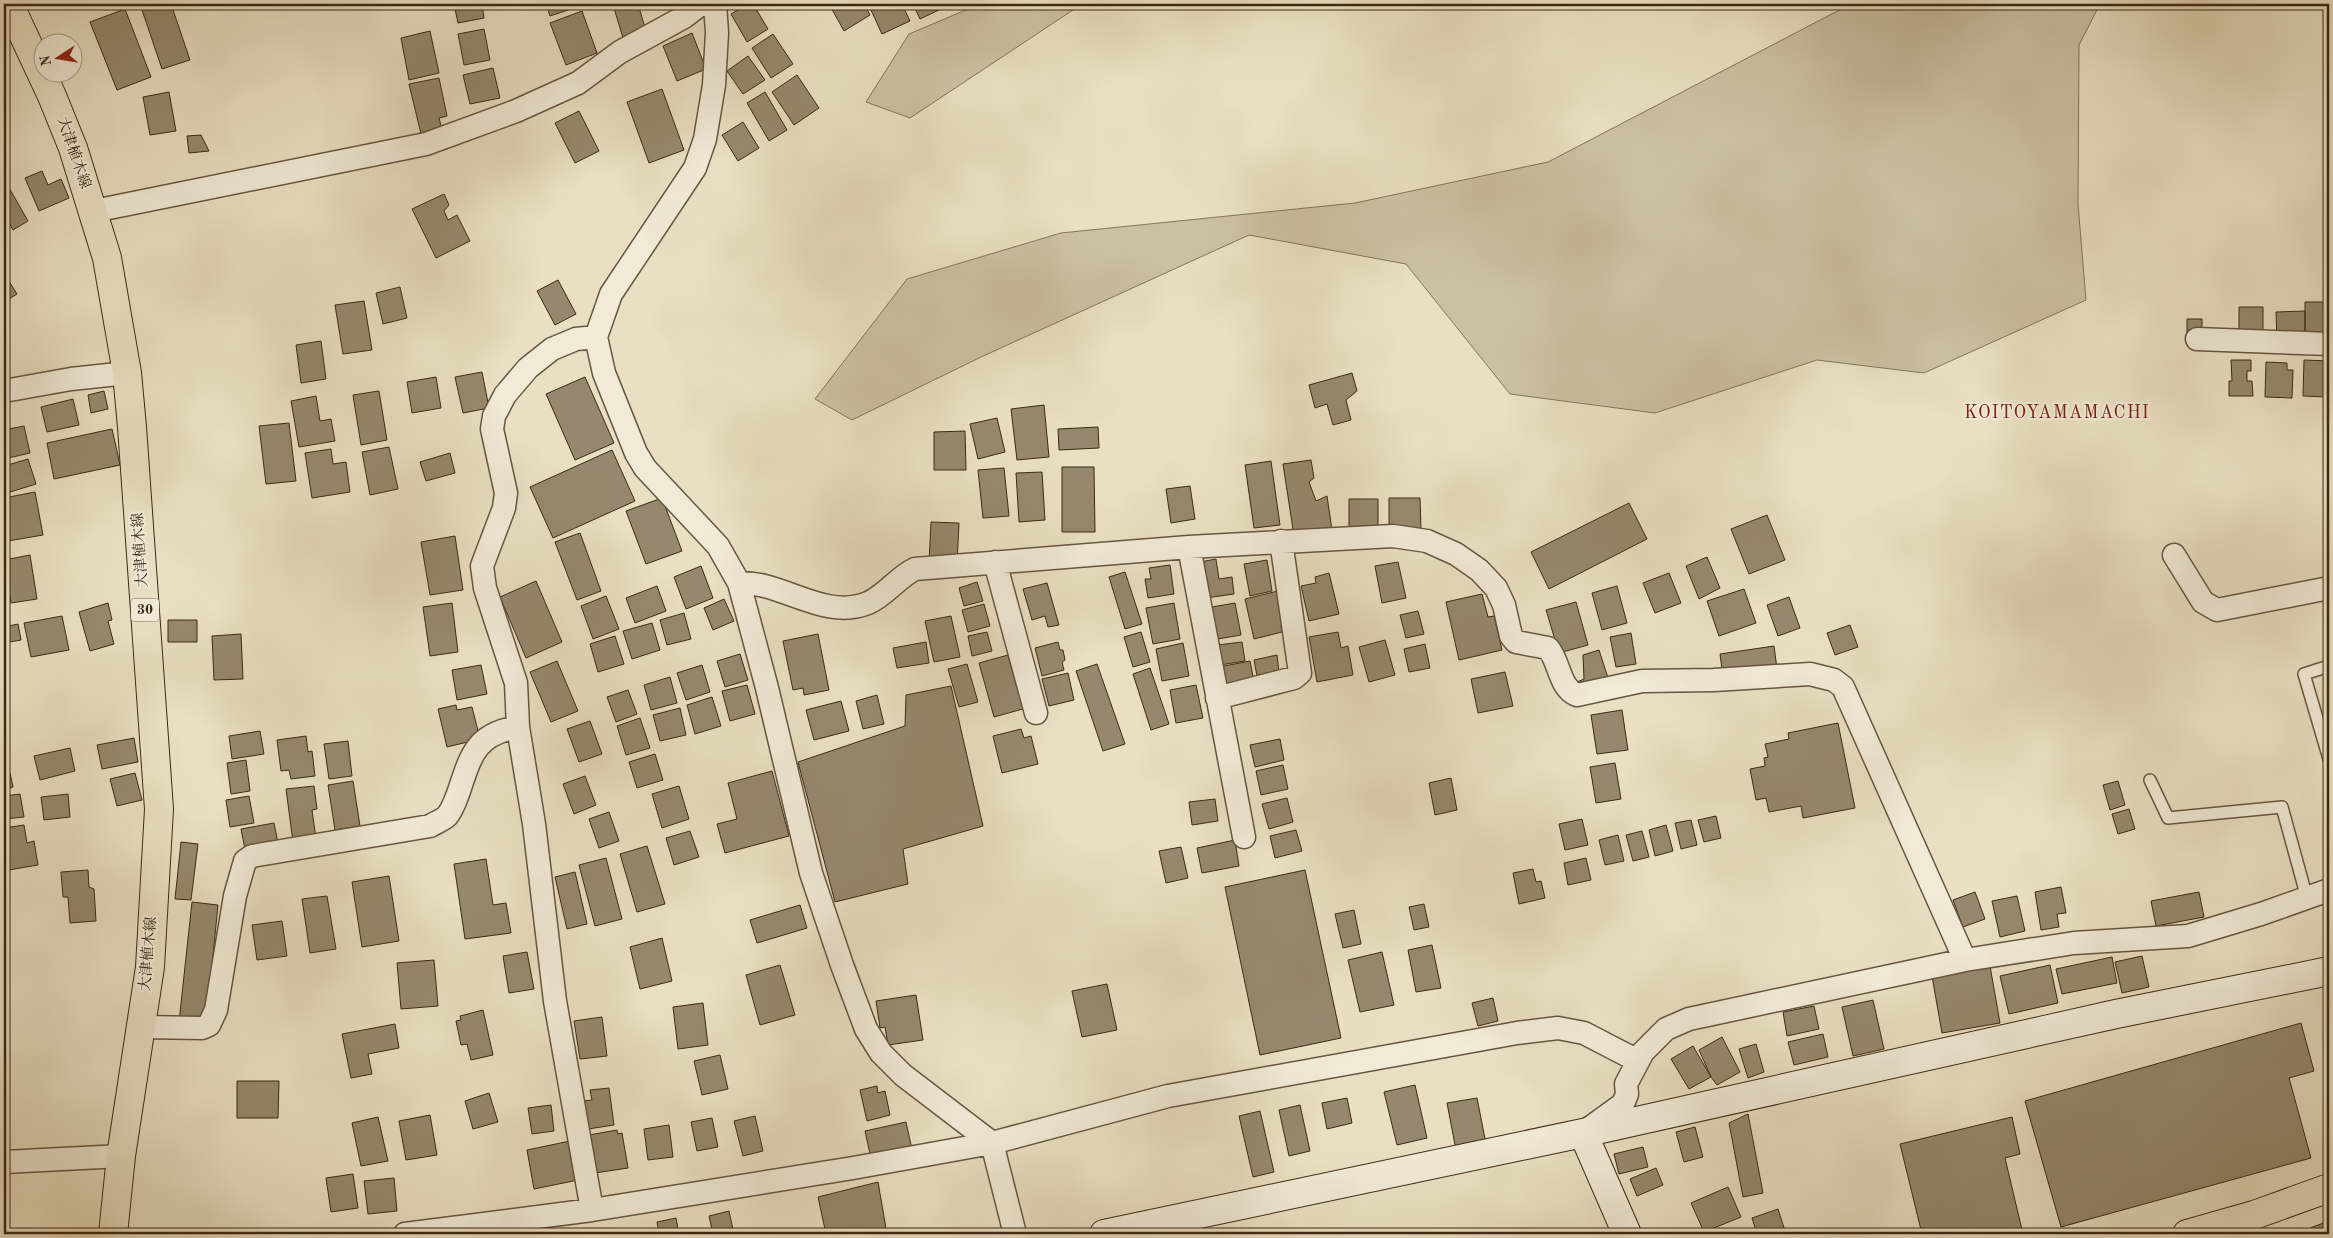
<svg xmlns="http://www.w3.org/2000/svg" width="2333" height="1238" font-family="'Old Standard TT','Noto Serif JP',serif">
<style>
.green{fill:#ccc0a4;stroke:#84745c}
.building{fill:#96886e;stroke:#3c2914}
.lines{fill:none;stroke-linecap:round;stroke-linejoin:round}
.lane-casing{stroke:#675640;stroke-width:14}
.street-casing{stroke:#675640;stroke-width:25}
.secondary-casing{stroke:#3c2914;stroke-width:30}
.primary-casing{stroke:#3c2914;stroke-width:30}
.highway-casing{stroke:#3c2914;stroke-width:30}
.lane{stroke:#f1ead7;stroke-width:11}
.street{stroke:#f1ead7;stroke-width:22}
.secondary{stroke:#f1ead7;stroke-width:28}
.primary{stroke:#e9dfc2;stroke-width:28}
.highway{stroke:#e9dfc2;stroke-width:28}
.labels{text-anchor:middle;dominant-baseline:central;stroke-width:4;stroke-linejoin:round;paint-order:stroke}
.shield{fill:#f1ead7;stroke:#72634e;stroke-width:1}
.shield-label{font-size:14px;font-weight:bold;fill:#3c2914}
.street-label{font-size:15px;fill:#3c2914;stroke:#f1ead7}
.quarter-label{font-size:18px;letter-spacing:1px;fill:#7a1f14;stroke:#f1ead7}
</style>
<rect width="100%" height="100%" fill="#e9dfc2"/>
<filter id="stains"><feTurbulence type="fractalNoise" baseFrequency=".004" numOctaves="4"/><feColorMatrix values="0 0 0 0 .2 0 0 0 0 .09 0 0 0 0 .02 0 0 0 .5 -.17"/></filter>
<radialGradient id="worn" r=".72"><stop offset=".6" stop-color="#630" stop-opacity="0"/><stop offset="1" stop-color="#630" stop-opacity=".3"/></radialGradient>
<path class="green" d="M980,4H1082L910,118L866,102L909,34Z
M1851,4H2100L2079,45L2078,204L2086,300L1924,373L1817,360L1655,413L1510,394L1406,264L1249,235L981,357L852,420L815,399L907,279L1061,233L1355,203L1548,162Z"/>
<path class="building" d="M140,4H171L190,60L162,69Z
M454,4H482L484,18L458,23Z
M546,4H576L577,7L550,16Z
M629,4H638L646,31L623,38L614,8Z
M748,4H753L768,29L747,42L731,14Z
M829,4H864L870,15L844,31Z
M885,4H902L910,21L882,34L871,10Z
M913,4H941L943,8L920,19Z
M125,9L151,77L117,90L90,22Z
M582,11L597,53L566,65L550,23Z
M484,29L490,60L464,65L458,34Z
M430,31L439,73L409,80L401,38Z
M692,33L706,69L677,81L663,46Z
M773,34L793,64L771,78L752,48Z
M748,56L765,80L743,94L727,71Z
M493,68L500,98L470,104L463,75Z
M797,75L819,108L794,125L772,92Z
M439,78L447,116L439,118L443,133L422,138L409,84Z
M662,89L684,150L649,163L627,102Z
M169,92L176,131L150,135L143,97Z
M765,92L787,130L769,141L747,103Z
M579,111L599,151L575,163L555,123Z
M743,122L759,148L738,161L722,135Z
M201,135L209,151L189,153L187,136Z
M42,171L48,185L61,179L69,198L39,211L25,178Z
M4,179L28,221L13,230L4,214Z
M444,194L449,205L444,211L448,220L457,215L470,241L436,258L412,209Z
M4,273L17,294L4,302Z
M558,280L576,314L555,325L537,291Z
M400,287L407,318L383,324L376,293Z
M364,301L372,350L343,354L335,305Z
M2305,302H2327L2328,317L2324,318L2325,333H2305Z
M2239,307H2263V340H2239Z
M2305,311V333L2277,341L2276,312Z
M2187,319H2202V334H2187Z
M321,341L326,379L301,383L296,345Z
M2231,360H2251V371H2247V381H2252L2253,396H2229V381H2232Z
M2304,360L2329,361L2327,397L2303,396Z
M2266,362L2287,363V370H2293L2292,398L2265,397Z
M482,372L489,408L463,413L455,377Z
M1352,373L1357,391L1346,400L1351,420L1333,425L1327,404L1315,408L1309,385Z
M436,377L441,408L412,413L407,382Z
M585,377L614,443L575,460L546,394Z
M104,391L108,409L91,413L88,395Z
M379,391L387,440L361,445L353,395Z
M316,396L320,421L331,419L335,441L299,447L291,401Z
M73,399L79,425L47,432L41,407Z
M1044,405L1049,457L1017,460L1011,409Z
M997,418L1005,452L978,459L970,424Z
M289,423L296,481L266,484L259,426Z
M24,426L30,453L4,459V430Z
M1098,427L1099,448L1059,450L1058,429Z
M112,429L120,465L54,479L47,443Z
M965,431L966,470H934V432Z
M389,447L398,489L370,495L362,452Z
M331,449L333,464L346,462L350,492L312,498L305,453Z
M612,450L635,501L553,538L530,487Z
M450,453L455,473L426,481L420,462Z
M28,459L36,484L7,493L4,482V466Z
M1311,460L1314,478L1309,482L1316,501L1327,496L1332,530L1294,536L1283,464Z
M1271,461L1280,525L1254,528L1245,465Z
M1062,467H1094L1095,532H1062Z
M1004,468L1009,516L983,518L978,470Z
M1042,472L1045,520L1019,522L1016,473Z
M1190,486L1195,519L1171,523L1166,489Z
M35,492L43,535L8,541L4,518V498Z
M662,498L682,551L646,564L626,511Z
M1389,498H1420L1421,530L1389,531Z
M1349,499H1378V531H1349Z
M1629,503L1647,539L1549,589L1531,552Z
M1767,515L1785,560L1749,574L1731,529Z
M931,522L959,523L957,564L929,563Z
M580,533L601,591L577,600L555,542Z
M455,536L463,590L430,595L421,542Z
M30,555L37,599L11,603L4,560Z
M1707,557L1720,588L1699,599L1686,566Z
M1216,559L1219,579L1232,577L1234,594L1206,598L1200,562Z
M1267,560L1272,591L1250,596L1244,564Z
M1398,562L1406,598L1382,603L1375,566Z
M1170,565L1174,594L1148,598L1145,579H1151L1149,568Z
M701,566L713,598L686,609L674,577Z
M1125,572L1142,624L1125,629L1109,577Z
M1329,573L1339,614L1309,621L1301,586L1316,583L1315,577Z
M1669,573L1681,603L1655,613L1643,583Z
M536,581L562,642L526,658L500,597Z
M977,582L983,601L964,606L959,588Z
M1047,583L1059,625L1048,627L1045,616L1032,620L1023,589Z
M657,586L666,611L635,623L626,598Z
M1617,586L1627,623L1602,630L1592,593Z
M1744,589L1756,623L1719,636L1707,601Z
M1282,590L1290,625L1281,627L1282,632L1254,639L1245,599Z
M1482,594L1488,617L1494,616L1502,650L1459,660L1446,602Z
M606,596L619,629L593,639L581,606Z
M1789,597L1800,628L1778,636L1767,605Z
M724,599L734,621L713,630L704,608Z
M1576,602L1588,645L1559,653L1546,610Z
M108,603L112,620L108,621L114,644L90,651L79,612Z
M452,603L458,652L430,656L423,607Z
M1174,603L1180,639L1153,644L1146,608Z
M1235,603L1241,635L1212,640L1206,608Z
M984,604L990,626L968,632L962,610Z
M1418,611L1424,634L1406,638L1400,615Z
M684,613L691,639L667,645L660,620Z
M62,616L69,650L31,657L24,623Z
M951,616L960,657L934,662L925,621Z
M168,620H197V642H168Z
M652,623L660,650L632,659L623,631Z
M18,624L21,640L4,643V627Z
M1850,625L1858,647L1835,655L1827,633Z
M987,632L992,651L972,656L968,636Z
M1141,632L1150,662L1133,667L1124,637Z
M1338,632L1341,648L1348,646L1353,675L1317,682L1309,637Z
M1631,633L1636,664L1616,667L1610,637Z
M241,634L243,679L214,680L212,636Z
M818,634L829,690L804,695L803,688L793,690L783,641Z
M615,636L624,664L598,672L590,644Z
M1385,640L1395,675L1369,682L1359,647Z
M926,642L929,663L897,668L893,648Z
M1058,642L1060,650H1063L1065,660L1062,662L1064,670L1042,676L1035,648Z
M1242,642L1245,661L1220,665L1217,645Z
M1183,643L1189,676L1162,681L1156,649Z
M1425,644L1430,668L1409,672L1404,649Z
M1774,646L1777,669L1723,677L1720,654Z
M1599,650L1610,684L1580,693L1577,682L1584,679L1583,655Z
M740,654L748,680L725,687L717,661Z
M1008,655L1016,685L1023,684L1030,707L994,717L979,663Z
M1277,655L1279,673L1258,681L1254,660Z
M557,661L578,711L551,722L530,672Z
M1250,661L1254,682L1223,688L1219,667Z
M967,664L978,702L959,707L948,669Z
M1097,664L1125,744L1103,751L1076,671Z
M481,665L487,694L457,700L452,670Z
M702,665L710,692L686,700L677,673Z
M1150,668L1169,724L1151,730L1133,674Z
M1505,672L1513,706L1478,713L1471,679Z
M1068,673L1074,700L1049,706L1042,679Z
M670,677L677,703L651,710L644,685Z
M747,685L755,714L730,721L722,691Z
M1196,685L1203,718L1176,723L1170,690Z
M951,686L983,826L903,849L908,884L835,902L798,762L905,726L906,695Z
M628,690L637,714L616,722L607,697Z
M877,695L884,724L863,729L856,701Z
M712,697L721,726L695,734L687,705Z
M841,701L849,731L814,740L806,710Z
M456,705L457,710L472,707L480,739L447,747L438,709Z
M680,708L686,735L660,741L653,715Z
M1622,710L1628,750L1597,754L1591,715Z
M640,718L650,748L626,755L617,726Z
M590,721L602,754L579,762L567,729Z
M1838,723L1855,808L1803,818L1801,806L1769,812L1766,798L1756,800L1750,769L1765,766L1764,758L1768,757L1765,744L1789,739L1788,733Z
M1021,729L1024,738L1031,736L1038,764L1002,773L993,736Z
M260,731L264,754L232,759L229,736Z
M306,736L308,752L312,751L315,776L291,779L289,770L281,771L277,740Z
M134,738L138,762L102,769L97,745Z
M1280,739L1284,760L1255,767L1250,745Z
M348,741L352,776L329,779L324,744Z
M70,748L75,771L40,780L34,756Z
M655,754L663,780L637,788L629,762Z
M246,760L250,791L231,794L227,763Z
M1615,763L1621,799L1596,803L1590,767Z
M1283,765L1288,789L1261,795L1256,771Z
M772,771L789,836L725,853L717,824L737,819L728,783Z
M10,773L13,787L4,789V774Z
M135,773L142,800L117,806L110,779Z
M585,776L596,805L574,814L563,784Z
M1451,778L1457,810L1435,815L1429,783Z
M353,781L360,826L335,830L328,785Z
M2118,781L2125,805L2110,810L2103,785Z
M314,786L317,809L312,810L316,839L293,842L286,789Z
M679,786L689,819L662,828L652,794Z
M20,794L24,817L4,819V796Z
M68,794L70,817L44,820L41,797Z
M249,796L254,823L230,827L226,800Z
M1287,798L1293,822L1269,829L1262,804Z
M1215,799L1218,821L1192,825L1189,802Z
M2129,809L2135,829L2118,834L2112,814Z
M609,812L619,841L599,848L589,819Z
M1716,816L1721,838L1704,842L1698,820Z
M1582,819L1588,845L1565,850L1559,824Z
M1691,820L1697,845L1681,849L1675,823Z
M274,823L279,848L246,854L241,829Z
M24,825L27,843L34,841L38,865L9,870L5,850H4V828Z
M1666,825L1673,851L1655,856L1649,830Z
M1296,830L1302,851L1275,858L1270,836Z
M690,831L699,857L674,865L666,838Z
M1642,831L1649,857L1633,861L1626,835Z
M1618,835L1624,861L1605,865L1599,840Z
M1235,840L1239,866L1202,873L1197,848Z
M181,842L198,844L191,900L175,899Z
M647,846L665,904L637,912L620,854Z
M1181,847L1188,878L1166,883L1159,851Z
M606,858L622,919L595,926L579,865Z
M1586,858L1591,880L1568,885L1564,863Z
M486,859L493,905L506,903L511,933L465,939L454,864Z
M1533,869L1536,882L1541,881L1545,898L1519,904L1513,873Z
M88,870L89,887L94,889L96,921L70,923L68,897H63L61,872Z
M1305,870L1341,1038L1260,1055L1225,887Z
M575,872L587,924L567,929L555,877Z
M389,876L399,941L362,947L352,882Z
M2061,887L2066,913L2057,914L2059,927L2041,930L2035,892Z
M1975,892L1985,919L1963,927L1953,900Z
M2199,892L2204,917L2156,926L2151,901Z
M327,896L336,949L310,953L302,899Z
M2017,896L2025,931L2000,937L1992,901Z
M192,902L218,905L206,1025L179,1022Z
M1424,904L1429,927L1414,930L1409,907Z
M800,905L807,928L757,943L750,920Z
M1354,910L1361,944L1343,948L1335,914Z
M282,921L287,956L257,960L252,925Z
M662,938L672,981L640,989L630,947Z
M1432,945L1441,988L1416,992L1408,950Z
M527,952L534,989L509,993L503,956Z
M1382,952L1394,1005L1360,1012L1348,960Z
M2142,956L2149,987L2122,993L2115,962Z
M2112,957L2117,983L2062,994L2056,969Z
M434,960L438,1006L401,1009L397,963Z
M780,965L795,1015L760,1025L746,975Z
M2050,965L2058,1003L2009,1014L2000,976Z
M1990,966L2000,1023L1942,1033L1932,976Z
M1107,984L1117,1030L1082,1037L1072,991Z
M916,995L923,1040L888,1045L885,1027L880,1028L876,1001Z
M1493,998L1498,1021L1478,1026L1472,1003Z
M1873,1000L1884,1049L1853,1056L1842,1007Z
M703,1003L708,1045L678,1049L673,1007Z
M1814,1006L1819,1029L1787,1036L1783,1012Z
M483,1010L493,1055L471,1060L467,1044L461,1045L456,1021L461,1020L460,1016Z
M602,1017L607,1056L580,1059L574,1021Z
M2301,1023L2314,1071L2289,1078L2311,1158L2061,1227L2025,1101Z
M395,1024L399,1048L368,1054L372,1074L351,1078L342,1034Z
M1823,1034L1828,1057L1794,1065L1788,1042Z
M1722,1037L1740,1072L1717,1085L1711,1077L1699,1050Z
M1756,1044L1764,1072L1748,1078L1739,1049Z
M1693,1046L1711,1077L1689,1089L1671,1059Z
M720,1055L728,1089L702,1095L694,1061Z
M237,1081H279L278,1118H237Z
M1415,1085L1427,1138L1397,1145L1384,1092Z
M877,1086L878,1093L885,1091L890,1115L867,1121L860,1090Z
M609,1088L614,1125L588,1129L584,1101L592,1100L590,1090Z
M489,1093L498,1122L473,1129L465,1101Z
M1347,1098L1352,1123L1327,1129L1322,1103Z
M1477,1098L1486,1144L1456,1150L1447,1103Z
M551,1105L554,1131L532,1134L528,1108Z
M1300,1105L1310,1151L1289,1156L1279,1110Z
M1260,1111L1274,1172L1253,1177L1239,1116Z
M1748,1114L1763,1193L1743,1197L1729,1123Z
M430,1115L437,1155L406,1160L399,1121Z
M755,1116L763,1151L743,1156L734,1121Z
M378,1117L388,1161L361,1166L352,1123Z
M2012,1117L2020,1154L2005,1158L2023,1234H1922L1900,1144Z
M712,1118L718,1147L697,1151L691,1122Z
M906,1122L913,1154L872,1163L865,1131Z
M669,1125L673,1157L648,1160L644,1129Z
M1695,1127L1703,1157L1684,1162L1676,1132Z
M617,1130L618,1134L622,1133L628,1168L595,1173L589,1135Z
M575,1140L583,1179L534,1189L527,1150Z
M1643,1147L1648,1167L1619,1174L1614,1154Z
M1656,1168L1663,1185L1637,1196L1630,1179Z
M353,1174L358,1208L331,1212L326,1178Z
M394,1178L397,1211L368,1214L364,1181Z
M878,1182L887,1234H826L818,1197Z
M1728,1187L1741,1217L1704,1232L1691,1203Z
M1778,1209L1786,1234H1757L1752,1218Z
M729,1211L734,1234H713L709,1216Z
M676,1218L679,1234H659L657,1222Z
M2329,1221V1234H2312L2310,1228Z"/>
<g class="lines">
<g class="lane-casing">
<path id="lane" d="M2329,666L2304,674L2329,759
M2150,780L2168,818L2282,807L2307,898"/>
</g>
<g class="street-casing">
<path id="street" d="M715,4L717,33L714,85L705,139L695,168L611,294L596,337L604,373L636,453L645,468L718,546L739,583L767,688L811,873L842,965L866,1029L881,1053L903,1075L992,1143L1015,1234
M94,218V211L426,144L516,111L578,83L620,52L684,17L701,4
M2197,339L2329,344
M4,391L71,379L127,373
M1189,547L1244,837
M2174,555L2203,602L2217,610L2329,588
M995,562L1036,713
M739,583C782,581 824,621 868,603C886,595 898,577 915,569L1189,547L1393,536L1427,541L1456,554L1479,570L1496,588L1504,605L1511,636L1516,642L1548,648C1560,662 1559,688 1577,695L1642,681L1714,680L1810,674L1834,680L1843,687L1965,960
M1217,698L1294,678L1300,673L1281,541
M141,1027L202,1028L209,1025L216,1010L235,896L245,861L252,856L430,826C435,823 443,820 447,816C453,809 456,799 459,791C471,755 476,734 518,727
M1587,1130L1623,1104L1627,1094L1626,1084L1643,1052L1666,1029L1689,1019L1965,960L2074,943L2188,936L2261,914L2329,890
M4,1162L121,1156
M592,1210L555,1001L534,824L518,727L516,683L485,588L482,566L504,508L506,493L492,429L494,416L505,395L528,368L552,349L576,339L596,337
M405,1234L592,1210L853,1168L992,1143L1168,1096L1517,1033L1558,1028L1584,1033L1638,1061"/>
</g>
<g class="secondary-casing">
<path id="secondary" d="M1583,1133L1627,1234
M1104,1234L1583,1133L2116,1014L2329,971"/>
</g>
<g class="primary-casing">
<path id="primary" d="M9,4L52,96L73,148L107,258L127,373L132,427L159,809L150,967L121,1156L113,1234"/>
</g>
<g class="highway-casing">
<path id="highway" d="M2187,1234L2254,1215L2329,1188"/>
</g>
<use href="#lane" class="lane"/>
<use href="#street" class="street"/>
<use href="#secondary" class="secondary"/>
<use href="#primary" class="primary"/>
<use href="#highway" class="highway"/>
</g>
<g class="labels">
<rect class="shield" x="131" y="598.5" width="28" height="23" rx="4"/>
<g class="shield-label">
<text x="145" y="610">30</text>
</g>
<g class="street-label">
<text transform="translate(73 153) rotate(71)">大津植木線</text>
<text transform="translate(141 550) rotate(-94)">大津植木線</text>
<text transform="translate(149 954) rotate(-85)">大津植木線</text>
</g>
<g class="quarter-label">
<text x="2057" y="413">KOITOYAMAMACHI</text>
</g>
</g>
<rect width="2333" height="1238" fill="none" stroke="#e9dfc2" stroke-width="20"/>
<rect x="5" y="5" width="2323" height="1228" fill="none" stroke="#3c2914" stroke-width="2.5"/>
<rect x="10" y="10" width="2313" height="1218" fill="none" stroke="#3c2914"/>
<g transform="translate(58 58) rotate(258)"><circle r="24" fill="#f1ead7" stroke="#a99d89"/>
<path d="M0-4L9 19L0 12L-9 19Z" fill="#8f2418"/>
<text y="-8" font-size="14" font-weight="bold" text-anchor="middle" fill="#3c2914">N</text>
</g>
<rect width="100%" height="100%" filter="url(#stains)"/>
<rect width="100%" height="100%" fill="url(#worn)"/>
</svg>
